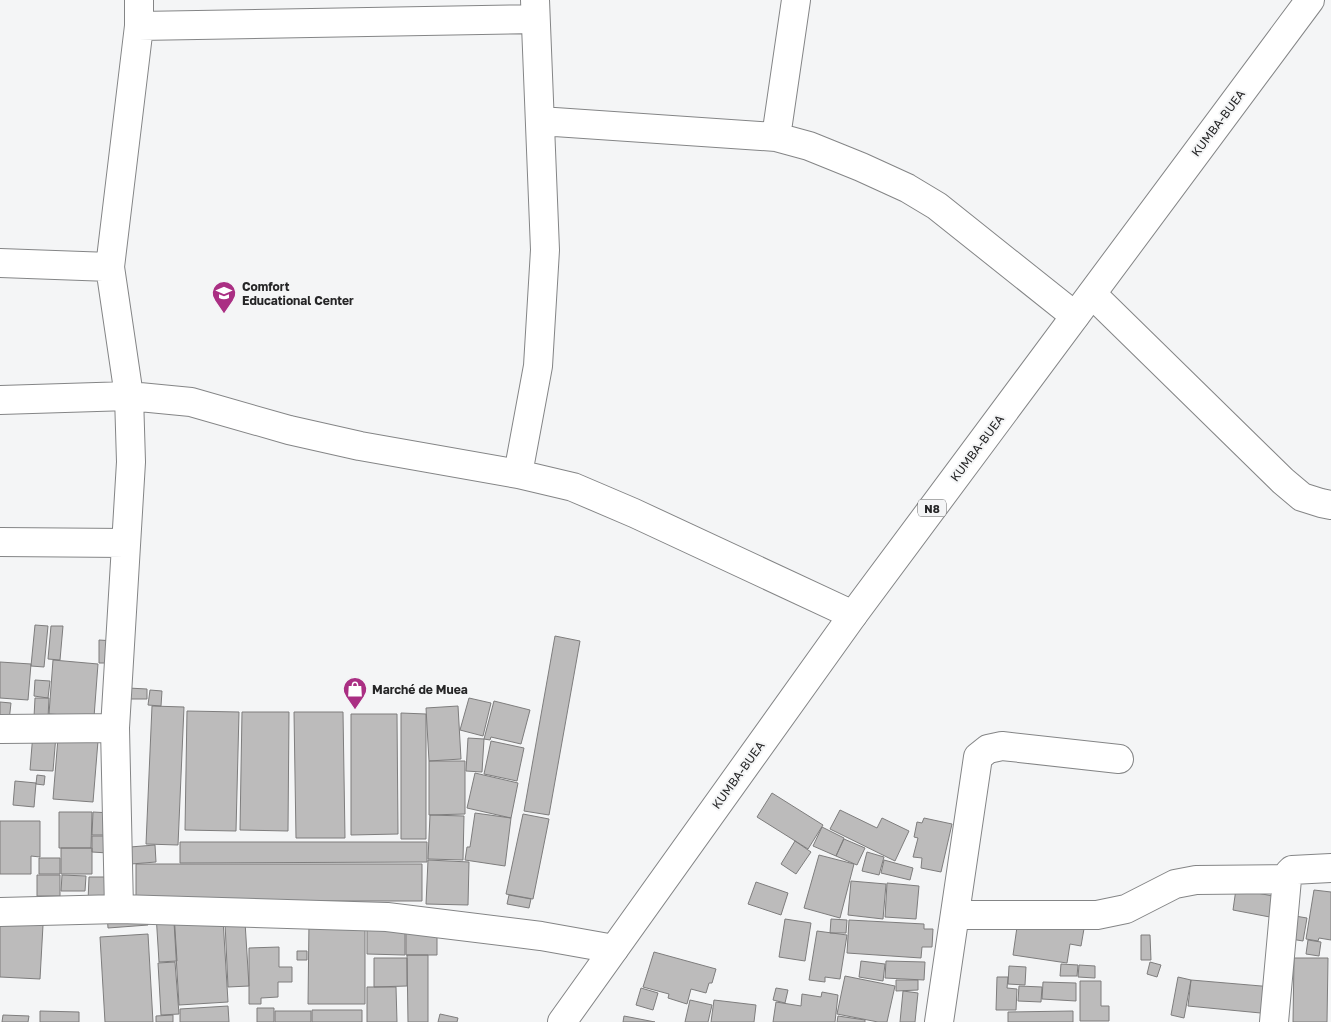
<svg xmlns="http://www.w3.org/2000/svg" width="1331" height="1022" font-family="'Golos Text',sans-serif">
<style>
.building{fill:#bcbbbb;stroke:#7e7d7d}
.lines{fill:none;stroke-linecap:round;stroke-linejoin:round}
.minor-casing{stroke:#848586;stroke-width:30}
.highway-casing{stroke:#848586;stroke-width:30}
.minor{stroke:#fff;stroke-width:28}
.highway{stroke:#fff;stroke-width:28}
.labels{text-anchor:middle;dominant-baseline:central;stroke-width:4;stroke-linejoin:round;paint-order:stroke}
.shield{fill:#f4f5f6;stroke:#646465;stroke-width:1}
.shield-label{font-size:11px;font-weight:bold;fill:#262627}
.street-label{font-size:12px;fill:#262627;stroke:#f4f5f6}
.poi-label{font-size:12px;font-weight:bold;fill:#262627;stroke:#f4f5f6;text-anchor:start}
</style>
<rect width="100%" height="100%" fill="#f4f5f6"/>
<path class="building" d="M35,625L48,626L44,667L31,666Z
M51,626H63L60,660L48,659Z
M555,636L580,641L549,815L524,811Z
M99,640L115,641L114,663H99Z
M53,660L98,664L94,717L49,714Z
M0,662L31,664L28,700L0,698Z
M35,680L50,681L48,698L34,696Z
M128,688L147,689V699H127Z
M150,690L162,691L161,706L148,705Z
M35,698H49L48,718L34,717Z
M469,698L491,703L483,736L460,730Z
M494,701L530,710L521,744L491,737L490,740L484,739Z
M0,702L11,703L9,721L0,720Z
M152,706L184,707L178,845L146,844Z
M458,706L461,759L429,761L426,708Z
M187,711L239,712L236,831L185,830Z
M242,712H289L288,831L240,830Z
M294,712H343L345,838H296Z
M401,713L426,714V839H401Z
M351,714H397L398,834L351,835Z
M33,733L56,735L53,771L30,770Z
M58,738L98,741L93,802L53,799Z
M468,738L484,739L482,772L466,771Z
M491,741L524,748L517,781L484,774Z
M429,761H465V814L429,815Z
M475,773L518,783L511,818L467,808Z
M37,775L45,776L44,785L36,784Z
M15,781L36,783L34,807L13,805Z
M772,793L823,825L808,849L757,817Z
M840,810L877,828L882,818L909,831L895,861L830,829Z
M59,812H92L91,848H59Z
M93,812L112,813V835H92Z
M475,813L511,818L505,866L465,860L467,847H470Z
M523,814L549,819L533,899L506,894Z
M430,815L464,816L463,860L428,859Z
M924,818L952,824L941,872L921,868L922,858L913,857L918,838L914,837L917,822L922,823Z
M0,821H40V857L31,856V874H0Z
M822,827L844,838L836,856L813,846Z
M92,836H108V853L92,852Z
M844,839L865,848L857,865L836,856Z
M795,841L811,852L796,874L781,864Z
M180,842H427V862L180,863Z
M155,845L156,862L131,864L130,847Z
M61,848H92V874H61Z
M867,852L884,857L879,875L862,871Z
M819,855L854,864L840,918L804,908Z
M39,858H60V874H39Z
M428,860L469,862L468,905L426,904Z
M884,860L913,868L910,880L881,873Z
M136,864H422V901H136Z
M37,875H60V896H37Z
M62,875L86,876L85,891H61Z
M89,877H112V902L88,901Z
M851,881L886,884L883,919L848,915Z
M756,882L788,893L781,915L748,904Z
M887,883L919,886L916,919L885,917Z
M1236,889L1278,897L1275,918L1233,910Z
M1314,890L1331,892V940L1319,938L1318,941L1306,939Z
M509,895L531,899L529,908L507,904Z
M147,910L148,925L108,928L107,913Z
M1019,913L1085,923L1081,946L1070,944L1067,963L1013,955Z
M156,914H174L177,961L159,962Z
M1295,916L1307,918L1303,941L1291,939Z
M223,919L228,1002L179,1005L174,922Z
M785,919L811,923L805,961L779,957Z
M831,919L847,920L846,933H830Z
M367,920H405V955L367,954Z
M849,920L924,924V929H933L932,947H922L921,958L847,953Z
M245,922L249,986L228,987L225,923Z
M309,922H365V1004H308Z
M0,923L43,925L40,979L0,977Z
M406,924H437V955H406Z
M817,931L847,935L840,979L825,977V982L809,980Z
M148,934L153,1022H105L100,937Z
M1141,935H1150L1151,960H1141Z
M1308,940L1321,942L1319,956L1306,954Z
M279,947V967H292V982H278V997L261,998V1004H249V948Z
M297,951H307V960H297Z
M654,952L716,969L712,983H709L706,993L691,989L687,1004L668,998L669,994L643,987Z
M407,955H428V1022H408Z
M374,958H407V986L374,987Z
M1294,958H1328L1327,1022H1293Z
M861,961L885,964L883,981L859,977Z
M886,961L925,962L924,980L885,978Z
M175,962L179,1014L161,1015L158,963Z
M1150,962L1161,965L1157,977L1147,974Z
M1061,964L1078,965L1077,976H1060Z
M1079,965L1095,966V978L1078,977Z
M1009,966L1026,967L1025,985L1008,984Z
M845,976L895,986L887,1022H878L837,1014Z
M997,977H1008L1007,988L1017,989L1016,1010H996Z
M1178,977L1191,980L1184,1018L1171,1015Z
M896,980H918V990L896,991Z
M1191,980L1273,987L1271,1014L1188,1006Z
M1080,981H1101V1006H1109V1021H1080Z
M1043,982L1076,983V1001L1042,999Z
M1019,986L1042,987L1041,1002L1018,1001Z
M367,987H396L397,1022H367Z
M641,988L658,993L653,1010L636,1005Z
M776,988L788,990L785,1003L773,1000Z
M903,991L918,993L915,1022H900Z
M822,992L838,995L835,1022H773L776,1002L801,1006L802,994L821,997Z
M690,1000L712,1005L708,1022H685Z
M714,1000L756,1005L754,1022H711Z
M228,1006L229,1022H180V1009Z
M257,1008H274V1022H257Z
M312,1010H362V1022H312Z
M40,1011L79,1012V1022H40Z
M275,1011H311V1022H275Z
M1073,1011V1022H1008V1012Z
M440,1014L458,1018L457,1022H438Z
M3,1015L29,1016L28,1022H2Z
M173,1015V1022H156V1016Z
M624,1016L655,1022H623Z
M838,1016L865,1020V1022H837Z"/>
<g class="lines">
<g class="minor-casing">
<path id="minor" d="M139,26L535,19
M540,121L776,137L809,146L861,167L907,188L937,206L1075,316
M776,137L796,0
M0,263L110,267
M1092,294L1283,481L1302,497L1321,503L1331,505
M0,400L129,396L191,402L289,430L360,446L518,474L573,487L634,513L853,615
M518,474L538,366L545,250L535,0
M0,542L126,543
M0,729L115,728
M119,909L115,728L131,462L129,396L110,267L139,26V0
M0,912L119,909L387,917L541,936L614,949
M955,915H1097L1126,909L1175,884L1196,880L1287,879
M939,1022L978,757L988,749L1002,746L1119,759
M1274,1022L1287,879L1289,873L1292,870L1331,868"/>
</g>
<g class="highway-casing">
<path id="highway" d="M562,1022L853,615L1310,0"/>
</g>
<use href="#minor" class="minor"/>
<use href="#highway" class="highway"/>
</g>
<defs>
<g id="school-pin" transform="scale(1.25)"><path d="M0 17L-7.5 6A9.5 9.5 0 1 1 7.5 6Z" fill="#aa2f83" stroke="#f4f5f6"/><path d="M0-5L7-2L0 1L-7-2ZM-4 1L0 2.5L4 1V4Q0 6-4 4Z" fill="#fff"/></g>
<g id="shop-pin" transform="scale(1.25)"><path d="M0 17L-7.5 6A9.5 9.5 0 1 1 7.5 6Z" fill="#aa2f83" stroke="#f4f5f6"/><path d="M-5-2.5h2.3a2.7 3.5 0 0 1 5.4 0H5L5.5 6h-11ZM-1.5-2.5h3a1.5 2.3 0 0 0-3 0Z" fill="#fff"/></g>
</defs>
<g fill-rule="evenodd">
<use href="#school-pin" x="224" y="293"/>
<use href="#shop-pin" x="355" y="689"/>
</g>
<g class="labels">
<rect class="shield" x="918" y="499.5" width="28" height="17" rx="4"/>
<g class="shield-label">
<text x="932" y="508">N8</text>
</g>
<g class="street-label">
<text transform="translate(1218 123) rotate(-53)">KUMBA-BUEA</text>
<text transform="translate(977 448) rotate(-53)">KUMBA-BUEA</text>
<text transform="translate(738 775) rotate(-54)">KUMBA-BUEA</text>
</g>
<g class="poi-label">
<text x="242" y="286">Comfort<tspan x="242" dy="14">Educational Center</tspan></text>
<text x="372" y="689">Marché de Muea</text>
</g>
</g>
</svg>
